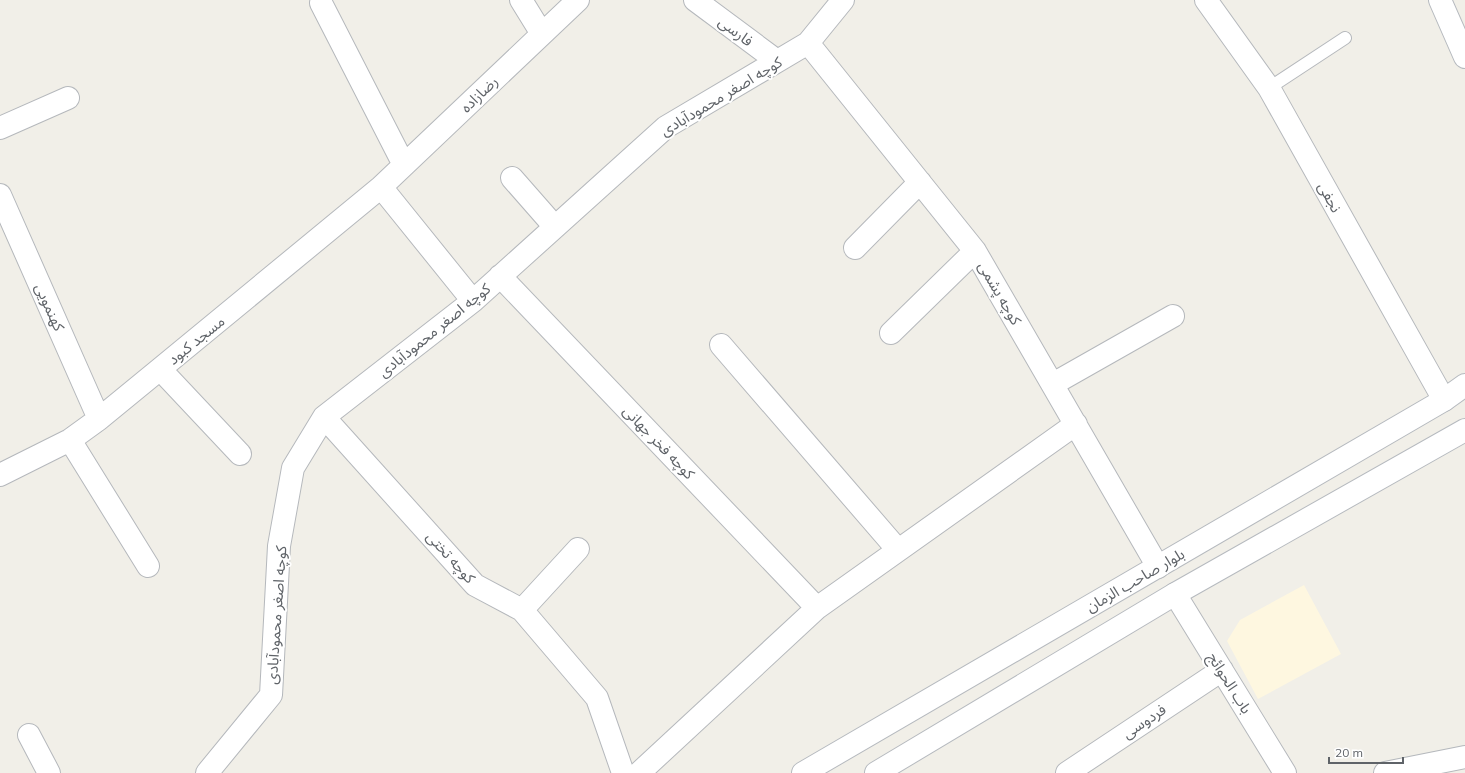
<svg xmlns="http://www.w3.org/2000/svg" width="1465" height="773" font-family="Mulish,'Noto Sans Arabic',sans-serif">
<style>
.commercial{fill:#fef7e0}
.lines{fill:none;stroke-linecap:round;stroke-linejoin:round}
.lane-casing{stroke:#b5b8bc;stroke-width:14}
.street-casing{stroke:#b5b8bc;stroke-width:24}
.secondary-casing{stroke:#b6babf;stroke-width:24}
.lane{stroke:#fff;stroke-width:12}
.street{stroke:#fff;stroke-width:22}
.secondary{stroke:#fff;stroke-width:22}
.labels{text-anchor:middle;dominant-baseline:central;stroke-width:4;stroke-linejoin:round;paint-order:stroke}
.street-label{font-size:15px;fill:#5f6368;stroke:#fff}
</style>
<rect width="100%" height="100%" fill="#f1efe8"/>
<path class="commercial" d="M1304,585L1341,654L1258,699L1227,641L1240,620Z"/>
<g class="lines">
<g class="lane-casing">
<path id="lane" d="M1269,88L1345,38"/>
</g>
<g class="street-casing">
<path id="street" d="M521,0L542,34
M695,0L777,61
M1206,0L1269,88L1444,400
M321,3L404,165
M808,43L975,251L1158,567
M0,128L68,98
M512,178L555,227
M381,187L473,301
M0,195L99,419
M855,248L920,182
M500,276L817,608
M891,333L975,251
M721,345L898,550
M160,369L240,454
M1053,384L1173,316
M324,417L475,585L522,610L597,698L623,773
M70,440L148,566
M0,475L70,440L99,419L160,369L381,187L578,0
M1175,594L1285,773
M522,610L578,549
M29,735L49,773
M207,773L271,695L279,546L293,468L324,417L473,301L666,127L808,43L843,0
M639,773L817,608L1076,424
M1067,773L1222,670
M1385,773L1465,757"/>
</g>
<g class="secondary-casing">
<path id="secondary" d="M1440,0L1465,57
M803,773L1444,400L1465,385
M876,773L1175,594L1465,430"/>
</g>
<use href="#lane" class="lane"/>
<use href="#street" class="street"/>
<use href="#secondary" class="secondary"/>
</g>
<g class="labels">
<g class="street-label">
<text transform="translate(736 31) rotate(37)">فارسی</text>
<text transform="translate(479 94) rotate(-44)">رضازاده</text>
<text transform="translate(721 96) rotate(-31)">کوچه اصغر محمودآبادی</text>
<text transform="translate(1330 197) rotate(61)">نجفی</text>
<text transform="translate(1000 293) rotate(60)">کوچه پشمی</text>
<text transform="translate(50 307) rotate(66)">کهنمویی</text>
<text transform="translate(434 330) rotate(-39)">کوچه اصغر محمودآبادی</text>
<text transform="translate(196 340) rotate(-39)">مسجد کبود</text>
<text transform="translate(659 442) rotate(46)">کوچه فخر جهانی</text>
<text transform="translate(451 557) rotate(48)">کوچه تختی</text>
<text transform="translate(1135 580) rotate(-30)">بلوار صاحب الزمان</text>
<text transform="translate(276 615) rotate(-86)">کوچه اصغر محمودآبادی</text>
<text transform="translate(1230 683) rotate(58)">باب الحوائج</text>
<text transform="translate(1144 721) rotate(-34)">فردوسی</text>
</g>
</g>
<path d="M1329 757v6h74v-6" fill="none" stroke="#5f6368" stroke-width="2"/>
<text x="1335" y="757" font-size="12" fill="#5f6368" stroke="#ffffff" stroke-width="3" paint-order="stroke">20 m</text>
</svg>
